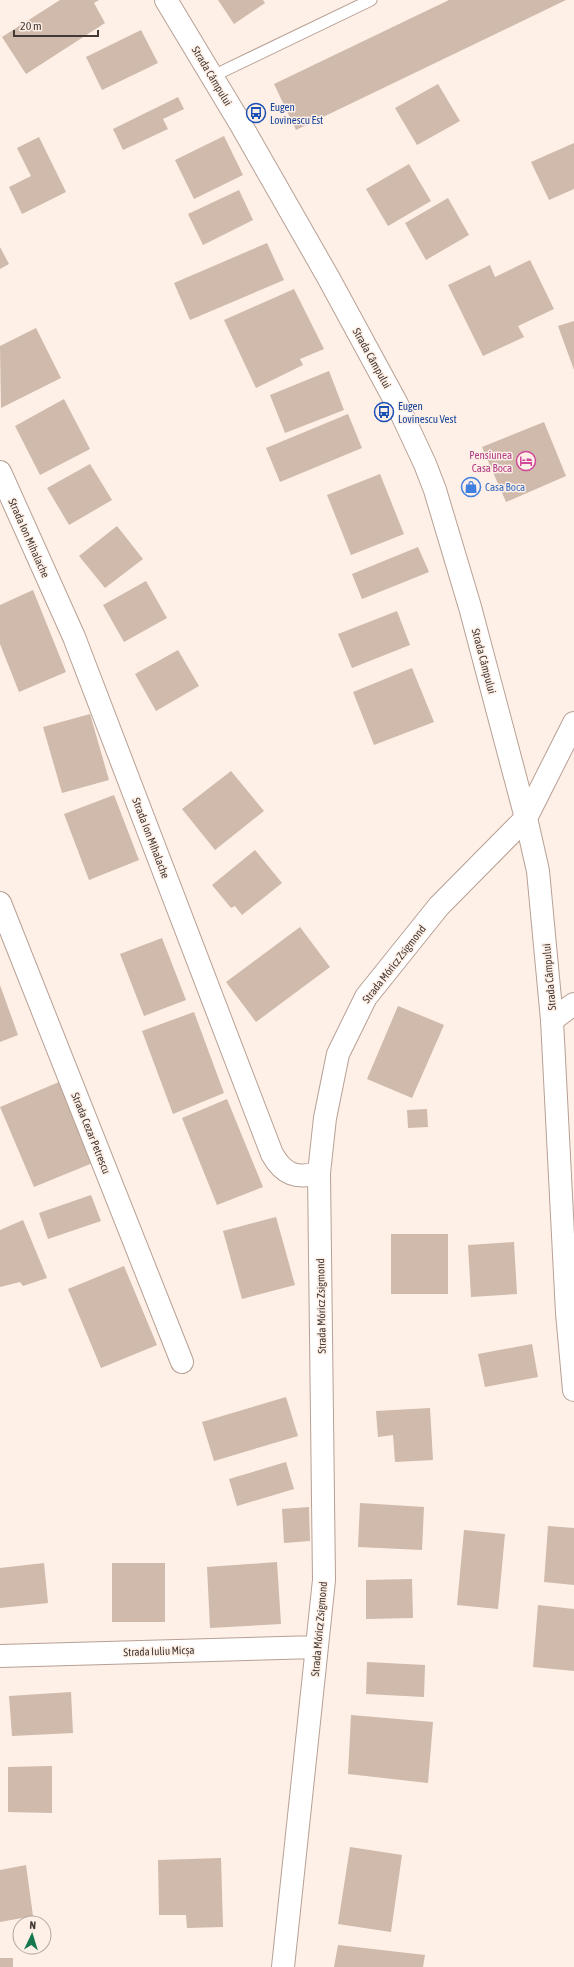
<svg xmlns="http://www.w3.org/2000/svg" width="574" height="1967" font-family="'Asap Condensed',sans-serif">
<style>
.building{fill:#cfbaab}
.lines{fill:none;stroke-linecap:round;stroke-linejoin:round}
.service-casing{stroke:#b7a094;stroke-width:13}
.minor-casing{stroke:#b7a094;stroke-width:24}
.tertiary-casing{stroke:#b7a094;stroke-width:24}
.service{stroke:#fff;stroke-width:11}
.minor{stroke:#fff;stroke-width:22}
.tertiary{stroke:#fff;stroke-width:22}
.labels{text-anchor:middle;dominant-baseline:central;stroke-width:3;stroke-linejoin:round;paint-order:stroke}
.street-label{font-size:11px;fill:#433a35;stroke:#feefe7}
.transit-label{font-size:11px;fill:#164399;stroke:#feefe7;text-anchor:start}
.hotel-label{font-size:11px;fill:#b23c85;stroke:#feefe7;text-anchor:end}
.shop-label{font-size:11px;fill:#366cbe;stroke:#feefe7;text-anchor:start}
</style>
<rect width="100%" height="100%" fill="#feefe7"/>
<path class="building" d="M60,0H99L94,3L105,23L26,74L2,37Z
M218,0H263L265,3L234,24Z
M449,0H566L296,130L274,84Z
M141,30L158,63L102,90L86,57Z
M438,84L460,121L417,145L395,108Z
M178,97L184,109L163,119L168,129L123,150L113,129Z
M224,136L243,175L194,199L175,160Z
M39,137L66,192L22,214L9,187L31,176L17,148Z
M574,143V189L549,200L531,162Z
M409,164L431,201L388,226L366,189Z
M239,190L253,220L203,245L188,214Z
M448,198L469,235L426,260L405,223Z
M267,243L284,280L190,320L174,283Z
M0,247L9,264L0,269Z
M530,260L554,309L518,326L524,337L483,356L448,285L490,265L495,277Z
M294,289L324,349L300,359L303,365L256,388L224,320Z
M574,321V370L558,326Z
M36,328L61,378L1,408L0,346Z
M329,371L344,410L285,433L270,395Z
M64,399L90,449L40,475L15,426Z
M348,414L362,448L280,482L266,448Z
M544,422L566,476L506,502L482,447Z
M90,464L112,500L69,525L47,488Z
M380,474L404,534L351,555L327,495Z
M117,526L143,559L105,588L79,556Z
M418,547L429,572L362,599L352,574Z
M146,581L167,618L124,642L103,605Z
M33,590L66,672L19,692L0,644V605Z
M397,611L410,645L352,668L338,634Z
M178,650L199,686L156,711L135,674Z
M412,668L434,722L374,745L353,692Z
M90,714L109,780L62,793L43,727Z
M231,771L264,811L215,850L182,809Z
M114,795L139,860L89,880L64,814Z
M255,850L282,883L242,915L235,906L231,908L212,885Z
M300,927L330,967L256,1022L226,982Z
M162,938L186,1000L144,1016L120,954Z
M0,985L18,1035L0,1042Z
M398,1006L444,1025L412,1098L367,1079Z
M194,1012L224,1093L173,1114L142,1031Z
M66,1079L100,1160L34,1187L0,1107Z
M227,1099L263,1187L217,1205L182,1118Z
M427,1109L428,1127L408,1128L407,1110Z
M91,1195L101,1221L48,1239L39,1213Z
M276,1217L295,1285L242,1299L223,1231Z
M23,1220L47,1278L23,1286L20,1282L0,1287V1230Z
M391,1234H448V1294H391Z
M514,1242L517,1294L471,1297L468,1245Z
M124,1266L157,1345L101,1368L68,1289Z
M532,1344L538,1377L485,1387L478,1354Z
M286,1397L298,1436L214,1461L202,1422Z
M430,1408L433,1460L395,1462L393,1435L378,1437L376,1411Z
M286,1462L294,1489L237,1506L229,1479Z
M360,1503L424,1507L422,1550L358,1547Z
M309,1507L310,1541L284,1543L282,1509Z
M548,1526L574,1528V1585L544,1582Z
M464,1530L505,1534L498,1609L457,1605Z
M277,1562L281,1624L210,1628L207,1567Z
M44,1563L48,1603L0,1608V1568Z
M112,1563H165V1622H112Z
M412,1579L413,1618L366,1619V1580Z
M538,1605L574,1609V1671L533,1667Z
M367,1662L425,1665L424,1697L366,1694Z
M71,1692L73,1733L12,1736L9,1696Z
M351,1715L433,1722L428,1783L348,1774Z
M52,1766V1813L8,1812V1767Z
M350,1847L402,1855L391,1932L338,1924Z
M221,1858L223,1927L187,1928L186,1915H159L158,1860Z
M26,1865L33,1916L0,1922V1870Z
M338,1945L425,1955L423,1967H334Z
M0,1958H13V1967H0Z"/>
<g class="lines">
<g class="service-casing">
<path id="service" d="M213,76L371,0"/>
</g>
<g class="minor-casing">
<path id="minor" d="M0,472L74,637L272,1154C284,1175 296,1179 319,1173
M0,903L182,1362
M552,1020L574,1004
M0,1656L317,1647
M283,1967L324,1580L319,1173L325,1118L338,1054L366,997L439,906L526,818L574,723"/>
</g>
<g class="tertiary-casing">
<path id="tertiary" d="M166,0L240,123L328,277L397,404L425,464L435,490L470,607L526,818L538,871L552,1020L567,1313L574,1390"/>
</g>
<use href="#service" class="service"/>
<use href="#minor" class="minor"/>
<use href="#tertiary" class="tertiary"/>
</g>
<defs>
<g id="bus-ring" transform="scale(1)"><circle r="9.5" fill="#feefe7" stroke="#1a4fb4" stroke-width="1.5"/><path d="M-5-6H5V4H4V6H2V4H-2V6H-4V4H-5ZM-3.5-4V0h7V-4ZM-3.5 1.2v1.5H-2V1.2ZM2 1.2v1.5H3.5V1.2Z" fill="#1a4fb4"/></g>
<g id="hotel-ring" transform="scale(1)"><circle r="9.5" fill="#feefe7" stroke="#d1479c" stroke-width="1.5"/><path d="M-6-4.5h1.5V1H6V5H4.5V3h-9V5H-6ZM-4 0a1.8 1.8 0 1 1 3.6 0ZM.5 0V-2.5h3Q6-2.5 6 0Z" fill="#d1479c"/></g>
<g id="shop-ring" transform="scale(1)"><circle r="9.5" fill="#feefe7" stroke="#3f7fe0" stroke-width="1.5"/><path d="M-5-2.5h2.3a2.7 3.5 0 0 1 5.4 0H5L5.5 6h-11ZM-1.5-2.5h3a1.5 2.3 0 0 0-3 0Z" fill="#3f7fe0"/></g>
</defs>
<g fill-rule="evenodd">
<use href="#bus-ring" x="256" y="113"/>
<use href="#bus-ring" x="384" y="412"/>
<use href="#hotel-ring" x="526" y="461"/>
<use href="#shop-ring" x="471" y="487"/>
</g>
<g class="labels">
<g class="street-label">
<text transform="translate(212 76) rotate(59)">Strada Câmpului</text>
<text transform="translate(372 358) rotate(61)">Strada Câmpului</text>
<text transform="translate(29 538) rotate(66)">Strada Ion Mihalache</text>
<text transform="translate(484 661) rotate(75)">Strada Câmpului</text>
<text transform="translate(151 838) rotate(69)">Strada Ion Mihalache</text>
<text transform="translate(394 964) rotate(-52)">Strada Móricz Zsigmond</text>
<text transform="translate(549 977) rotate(-95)">Strada Câmpului</text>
<text transform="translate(91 1133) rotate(68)">Strada Cezar Petrescu</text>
<text transform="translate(321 1306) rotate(-91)">Strada Móricz Zsigmond</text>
<text transform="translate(319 1629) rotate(-85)">Strada Móricz Zsigmond</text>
<text transform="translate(159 1651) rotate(-2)">Strada Iuliu Micșa</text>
</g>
<g class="transit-label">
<text x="270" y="107">Eugen<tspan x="270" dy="13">Lovinescu Est</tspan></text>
<text x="398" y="406">Eugen<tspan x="398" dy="13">Lovinescu Vest</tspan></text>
</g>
<g class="hotel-label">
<text x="512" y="455">Pensiunea<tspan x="512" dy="13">Casa Boca</tspan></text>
</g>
<g class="shop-label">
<text x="485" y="487">Casa Boca</text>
</g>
</g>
<g transform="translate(32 1935) rotate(4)"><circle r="19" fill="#feefe7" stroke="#b3a7a0"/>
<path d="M0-3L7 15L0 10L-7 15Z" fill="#16774e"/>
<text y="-6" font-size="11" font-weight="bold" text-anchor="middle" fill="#433a35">N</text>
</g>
<path d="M14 30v6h84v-6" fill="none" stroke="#433a35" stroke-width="2"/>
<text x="20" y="30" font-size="12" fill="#433a35" stroke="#feefe7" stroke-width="3" paint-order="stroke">20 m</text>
</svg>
